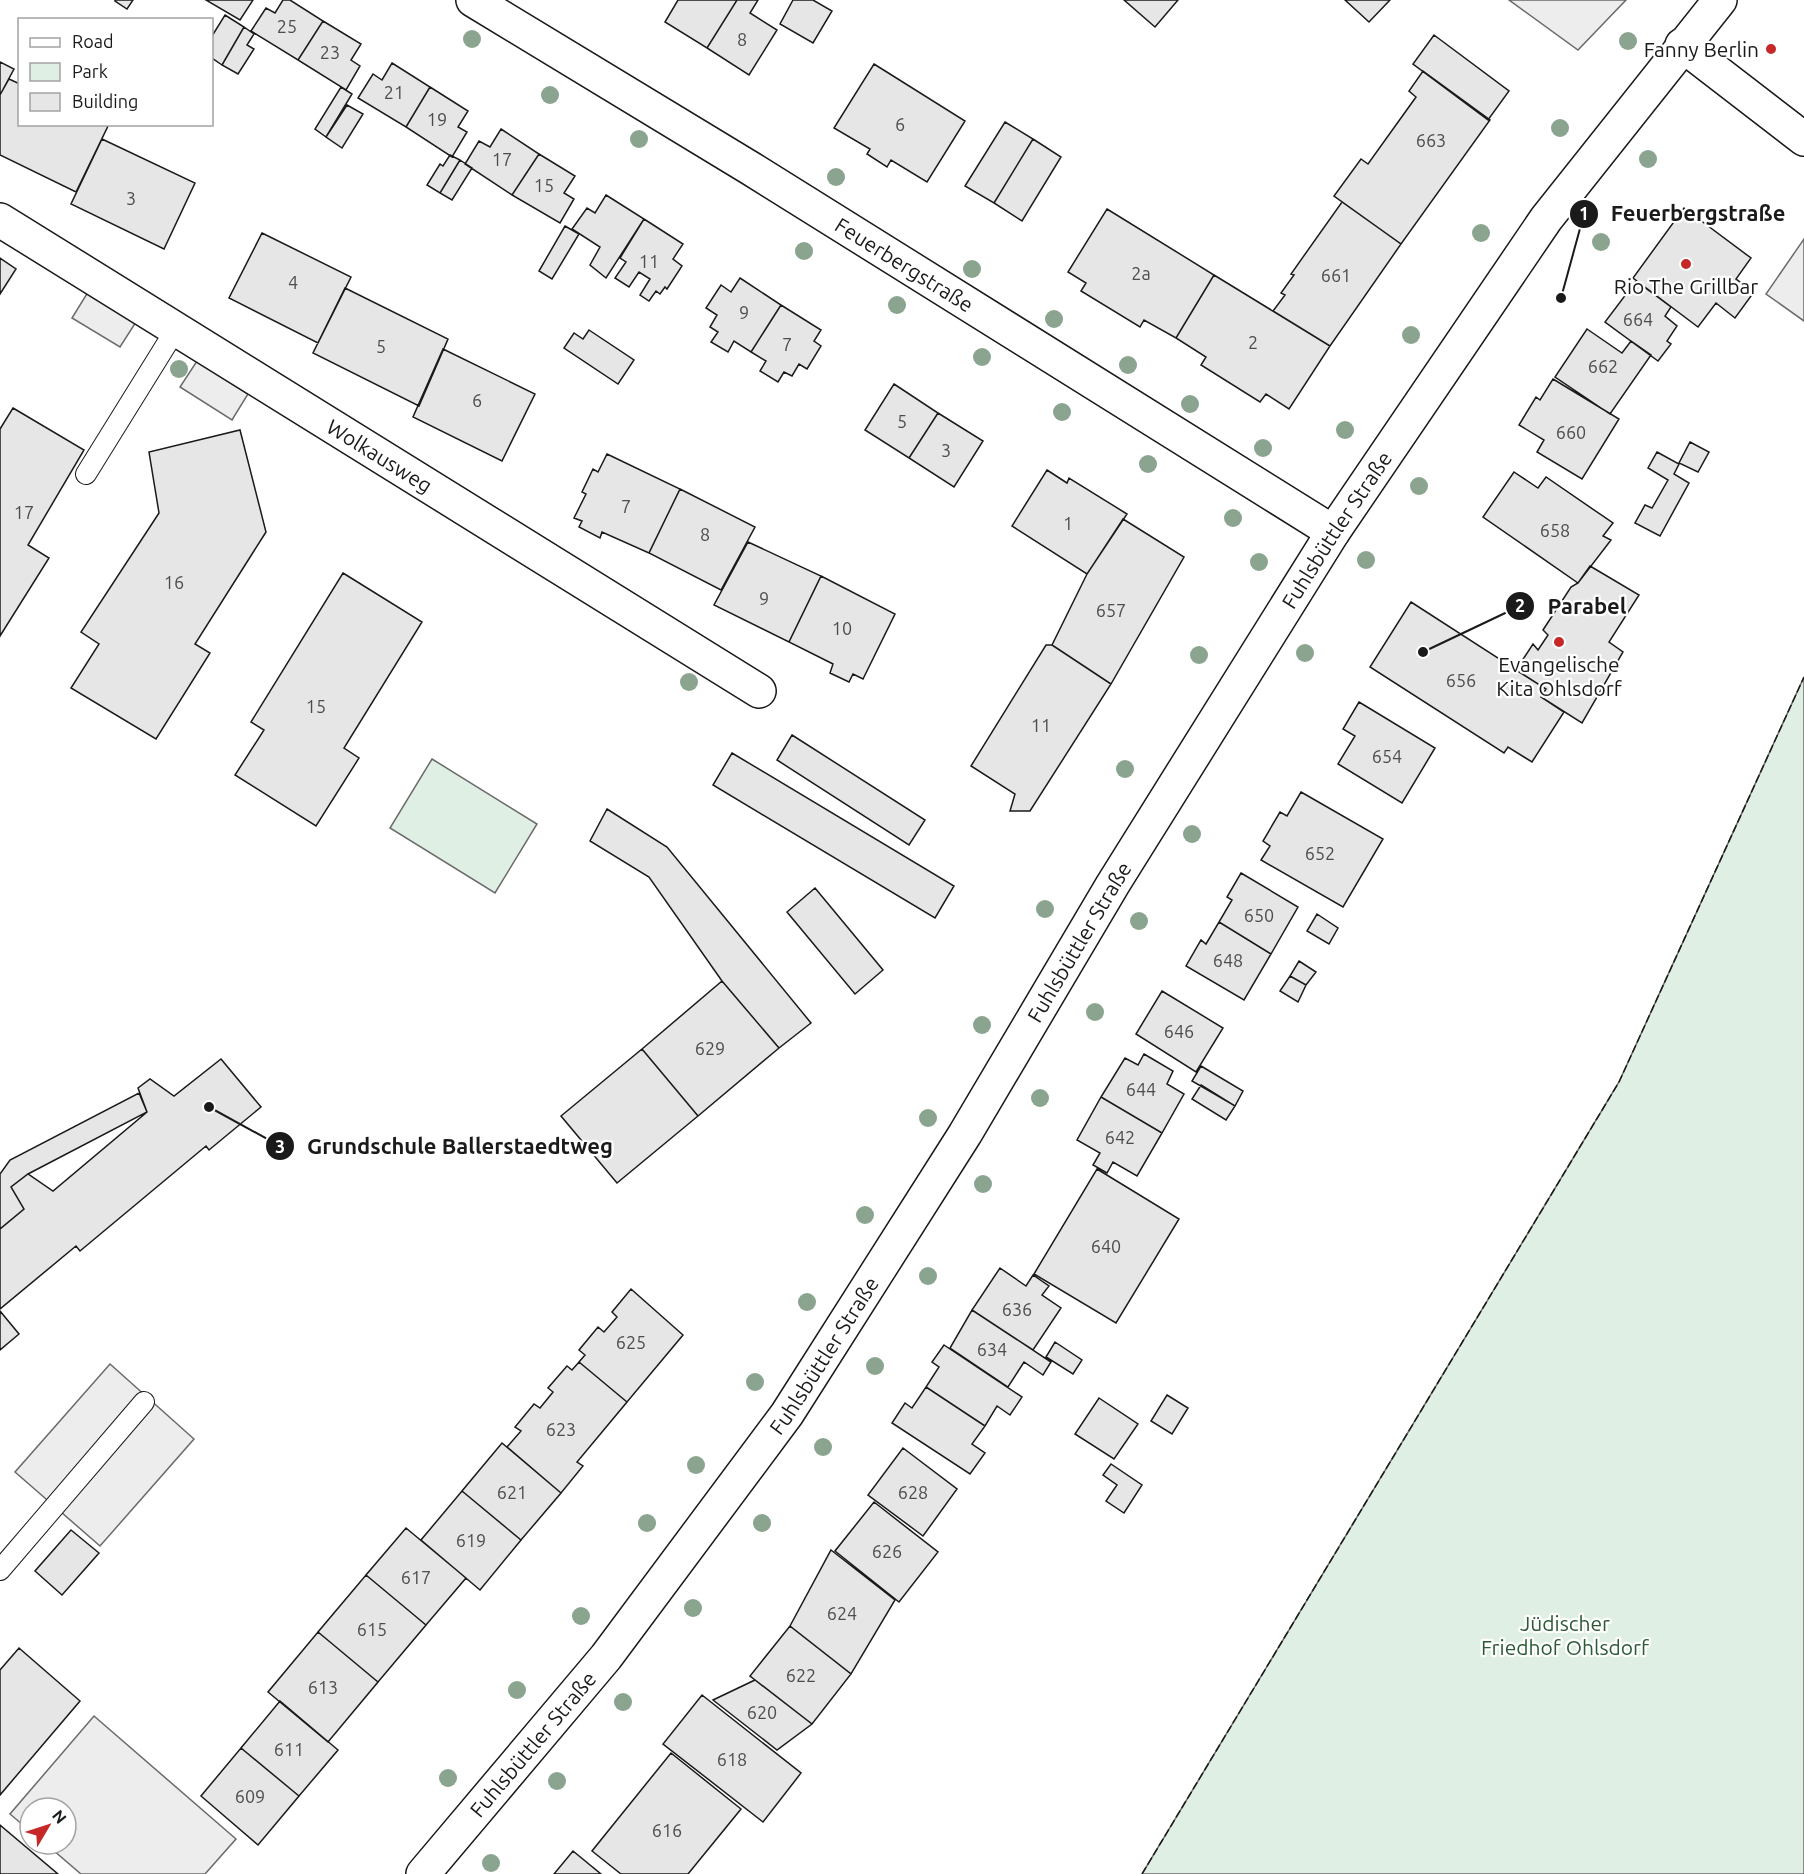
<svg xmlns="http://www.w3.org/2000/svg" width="1804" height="1874" font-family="Ubuntu,sans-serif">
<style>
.green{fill:#e0efe3;stroke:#6a6a6a;stroke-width:1.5}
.parking{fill:#ededed;stroke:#6a6a6a;stroke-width:1.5}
.building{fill:#e6e6e6;stroke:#1a1a1a;stroke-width:1.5}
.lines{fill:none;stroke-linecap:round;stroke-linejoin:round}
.lane-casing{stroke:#1a1a1a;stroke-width:22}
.street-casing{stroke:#1a1a1a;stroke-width:36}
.secondary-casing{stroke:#1a1a1a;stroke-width:36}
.lane{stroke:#fff;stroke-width:20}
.street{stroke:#fff;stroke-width:33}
.secondary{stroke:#fff;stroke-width:33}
.fence{stroke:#1a1a1a;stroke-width:1.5;stroke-dasharray:8 3;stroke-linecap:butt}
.tree{fill:#8aa48f}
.poi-dot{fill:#c62828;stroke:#fff;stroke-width:2}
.labels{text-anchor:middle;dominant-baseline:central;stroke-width:4.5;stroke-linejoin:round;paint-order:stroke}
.number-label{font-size:18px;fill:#4d4d4d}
.poi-label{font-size:21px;fill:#1a1a1a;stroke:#fff}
.street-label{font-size:21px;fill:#1a1a1a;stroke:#fff}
.park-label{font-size:21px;fill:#2b5a34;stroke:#fff}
.leader{fill:none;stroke:#1a1a1a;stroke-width:2}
.callout-dot{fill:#1a1a1a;stroke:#fff;stroke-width:2}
.mark-label{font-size:18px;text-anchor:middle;font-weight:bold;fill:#fff}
.callout-label{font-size:22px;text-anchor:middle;font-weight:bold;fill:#1a1a1a;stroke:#fff;stroke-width:4.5;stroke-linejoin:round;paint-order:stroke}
</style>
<rect width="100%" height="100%" fill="#fff"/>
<path class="green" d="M1804,677V1874H1142L1619,1082Z
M432,759L537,824L495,893L390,828Z"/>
<path class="parking" d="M1509,0H1626L1578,50Z
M1804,239V321L1766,294Z
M88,292L136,322L120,347L72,318Z
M197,361L248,394L232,420L180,387Z
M110,1364L194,1439L100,1546L15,1472Z
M94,1716L236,1839L205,1874H81L46,1844H66V1808H30V1831L10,1814Z"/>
<path class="building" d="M115,0H133L127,9L115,1Z
M206,0H253L240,20Z
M283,0H290L323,21L298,60L251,31L266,8L275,13Z
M678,0H737L707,48L665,22Z
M737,0H758L750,13L777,30L749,75L707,48Z
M793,0H813L832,11L813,43L780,24Z
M1124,0H1178L1155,27Z
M1345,0H1390L1369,22Z
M225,15L244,27L222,65L212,58V36Z
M323,21L361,44L351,60L360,66L346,90L298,60Z
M244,27L254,34L247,45L254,49L238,74L222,65Z
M1434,35L1509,91L1488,120L1413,64Z
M0,62L14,69L0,95Z
M392,63L430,87L406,127L358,98L373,74L382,80Z
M874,64L965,121L927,182L891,160L887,167L867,154L870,149L834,128Z
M1423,71L1490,120L1401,244L1334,196L1361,159L1368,164L1416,97L1409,91Z
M9,79L20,84V124H104L108,126L76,192L0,155V95Z
M341,87L352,94L326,137L315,129Z
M430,87L468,111L458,127L467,132L452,157L406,127Z
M347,105L363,114L342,148L326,137Z
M1005,122L1033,139L994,203L965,186Z
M501,129L539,154L512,195L465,164L479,141L490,147Z
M102,139L195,183L164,249L71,204Z
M1033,139L1061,157L1022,221L994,203Z
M539,154L575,176L564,193L574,199L560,223L512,195Z
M450,155L460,160L440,193L427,185L440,164L443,166Z
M460,160L472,168L452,200L440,193Z
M606,195L644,219L606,278L590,265L600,247L572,229L587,208L595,213Z
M1342,202L1401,244L1330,346L1273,311L1285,295L1281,293L1294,275L1291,274Z
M1684,208L1751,258L1736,279L1754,292L1735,318L1716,303L1698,327L1633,278Z
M1107,209L1214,275L1176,338L1144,320L1140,327L1081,291L1086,283L1068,272Z
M644,219L683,244L673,259L682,266L667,289L665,287L660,294L656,291L649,301L640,295L650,279L639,272L629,287L615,278L626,262L620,258Z
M565,226L579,234L552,279L539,271Z
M262,233L351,277L318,343L229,298Z
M0,258L16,269L0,294Z
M1214,275L1330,346L1289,409L1266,394L1260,402L1201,365L1206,357L1176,338Z
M740,278L781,305L751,352L734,341L728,352L711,342L718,332L710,327L717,315L706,308L721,285L731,292Z
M1636,281L1671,307L1665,316L1677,326L1667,341L1671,344L1658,361L1605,322Z
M345,288L448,339L419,406L313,353Z
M781,305L821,330L814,341L821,346L807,369L799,364L792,376L784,372L778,382L760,371L766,361L751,352Z
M1587,329L1622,353L1631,341L1651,355L1610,414L1555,377Z
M589,330L634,360L618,384L564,348L574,333L583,339Z
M443,349L535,394L502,461L413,417Z
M1553,379L1619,419L1582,479L1537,452L1544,440L1519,425L1536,397L1540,400Z
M894,384L938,413L909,458L865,430Z
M13,408L84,450L28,545L49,558L0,636V429Z
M938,413L983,441L954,487L909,458Z
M240,430L266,532L195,644L210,653L156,739L71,688L99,644L81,632L159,513L149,452Z
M1690,442L1709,452L1698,472L1679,463Z
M1657,452L1679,464L1674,474L1689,483L1660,536L1635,523L1645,505L1652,508L1668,480L1648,468Z
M607,454L680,489L649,553L602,532L600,538L579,527L582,521L574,518L586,494L582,492L593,469L598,472Z
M1047,470L1067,483L1069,478L1127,514L1087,574L1012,526Z
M1514,472L1538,488L1546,477L1613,523L1603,536L1611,540L1578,583L1483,517Z
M680,489L755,527L721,590L649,553Z
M1123,519L1184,557L1111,684L1052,645L1087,574Z
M748,542L821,576L789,642L714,605Z
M1590,566L1639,595L1609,642L1623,652L1582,723L1541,697L1546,689L1516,670L1533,644L1538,650L1548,635L1543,630L1571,587L1578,583Z
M343,573L422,622L344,748L359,758L316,826L235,775L264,730L251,722Z
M821,576L895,614L863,679L853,674L849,682L830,673L833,664L789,642Z
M1411,602L1546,689L1541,697L1564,712L1532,762L1508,747L1504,753L1370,667Z
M1046,645H1052L1111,684L1030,811H1010L1015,794L971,766Z
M1359,702L1435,748L1402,803L1338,764L1355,736L1343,729Z
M792,735L925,820L909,845L777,760Z
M732,753L954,886L935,918L713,785Z
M1301,792L1383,839L1343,907L1261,860L1270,846L1263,841L1280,812L1287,816Z
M607,809L667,847L811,1023L779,1048L722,981L649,877L590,841Z
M1241,873L1298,907L1271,954L1219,922L1232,900L1227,897Z
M815,888L883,970L855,994L787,912Z
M1317,914L1338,928L1329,944L1307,931Z
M1219,922L1271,954L1244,1000L1186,966L1201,940L1206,944Z
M1299,961L1316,972L1306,985L1290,976Z
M1290,976L1306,985L1298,1002L1280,991Z
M722,981L779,1048L698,1116L642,1049Z
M1162,991L1223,1028L1196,1072L1136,1034Z
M642,1049L698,1116L617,1183L561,1116Z
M1144,1054L1173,1071L1167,1084L1184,1094L1162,1133L1101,1097L1125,1058L1138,1065Z
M221,1059L261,1107L209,1150L206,1146L80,1251L76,1246L0,1309V1229L24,1209L11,1187L28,1174L53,1191L147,1112L138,1088L150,1079L174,1096Z
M1201,1066L1243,1091L1235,1106L1192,1081Z
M1201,1085L1235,1106L1226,1120L1192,1099Z
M139,1093L147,1112L28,1174L11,1187L24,1209L0,1229V1174L10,1160Z
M1101,1097L1162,1133L1137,1176L1113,1162L1107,1173L1093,1165L1100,1153L1077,1140Z
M1097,1169L1179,1219L1116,1323L1034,1274Z
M1000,1268L1026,1286L1033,1275L1049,1286L1042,1295L1061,1308L1033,1350L972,1310Z
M631,1289L683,1335L627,1402L579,1362L585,1355L579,1350L598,1327L604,1332L617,1317L612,1312Z
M972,1310L1051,1362L1043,1375L1024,1362L1008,1387L950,1348Z
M0,1311L19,1334L0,1350Z
M1055,1342L1082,1360L1073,1374L1046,1357Z
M944,1345L1022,1397L1010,1415L997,1406L985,1426L926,1387L939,1367L932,1362Z
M579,1362L627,1402L577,1462L583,1466L561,1493L507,1447L521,1431L515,1427L534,1404L540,1408L553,1392L548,1388L567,1366L572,1370Z
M926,1387L985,1426L972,1444L985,1453L970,1474L892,1423L905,1403L912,1408Z
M1167,1395L1188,1408L1172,1434L1151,1421Z
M1099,1398L1138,1424L1114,1459L1075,1434Z
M502,1443L561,1493L521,1540L462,1491Z
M903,1448L957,1489L923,1536L868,1495Z
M1111,1464L1142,1485L1124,1513L1106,1501L1117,1485L1103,1475Z
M462,1491L521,1540L480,1590L421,1540Z
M874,1502L938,1552L899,1602L835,1551Z
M406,1528L466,1578L426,1625L366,1575Z
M71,1530L99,1553L62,1595L35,1571Z
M831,1550L895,1600L851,1674L790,1626Z
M366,1575L426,1625L378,1682L318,1632Z
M790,1626L851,1674L812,1724L750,1676Z
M318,1632L378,1682L328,1742L268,1692Z
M19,1648L80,1701L0,1795V1670Z
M755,1680L812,1724L777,1750L713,1700Z
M702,1695L801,1773L763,1822L663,1744Z
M280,1701L338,1750L299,1796L241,1748Z
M241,1748L299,1796L258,1845L201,1796Z
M671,1753L741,1809L688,1874H621L592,1851Z
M0,1825L58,1874H0Z
M573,1851L601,1874H554Z"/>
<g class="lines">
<g class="lane-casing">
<path id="lane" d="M86,474L176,329
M0,1570L144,1402"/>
</g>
<g class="street-casing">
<g id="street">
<path id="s1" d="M473,0L750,168L1333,532"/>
<path d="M1682,45L1804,139"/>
<path id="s2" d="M0,220L759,691"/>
</g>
</g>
<g class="secondary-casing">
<g id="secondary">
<path id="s3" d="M423,1874L606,1657L787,1414L965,1134L1113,884L1333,532L1546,219L1720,0"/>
</g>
</g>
<use href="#lane" class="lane"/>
<use href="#street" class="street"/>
<use href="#secondary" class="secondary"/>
<path class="fence" d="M1142,1874L1619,1082L1804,677"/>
</g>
<g class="tree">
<circle cx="472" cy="39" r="9"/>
<circle cx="1628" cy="41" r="9"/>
<circle cx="550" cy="95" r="9"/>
<circle cx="1560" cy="128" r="9"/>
<circle cx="639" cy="139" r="9"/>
<circle cx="1648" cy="159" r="9"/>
<circle cx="836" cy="177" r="9"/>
<circle cx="1481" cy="233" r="9"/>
<circle cx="1601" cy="242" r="9"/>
<circle cx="804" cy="251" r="9"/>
<circle cx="972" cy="269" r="9"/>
<circle cx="897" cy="305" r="9"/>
<circle cx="1054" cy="319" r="9"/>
<circle cx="1411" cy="335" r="9"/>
<circle cx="982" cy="357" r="9"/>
<circle cx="1128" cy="365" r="9"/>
<circle cx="179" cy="369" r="9"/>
<circle cx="1190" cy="404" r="9"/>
<circle cx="1062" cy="412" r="9"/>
<circle cx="1345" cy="430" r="9"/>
<circle cx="1263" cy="448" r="9"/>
<circle cx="1148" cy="464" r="9"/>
<circle cx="1419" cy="486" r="9"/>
<circle cx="1233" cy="518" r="9"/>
<circle cx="1366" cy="560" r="9"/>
<circle cx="1259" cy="562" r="9"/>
<circle cx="1305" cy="653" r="9"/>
<circle cx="1199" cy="655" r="9"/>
<circle cx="689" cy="682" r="9"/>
<circle cx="1125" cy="769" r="9"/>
<circle cx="1192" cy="834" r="9"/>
<circle cx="1045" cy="909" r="9"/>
<circle cx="1139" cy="921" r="9"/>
<circle cx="1095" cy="1012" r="9"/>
<circle cx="982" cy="1025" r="9"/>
<circle cx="1040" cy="1098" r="9"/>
<circle cx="928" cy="1118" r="9"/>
<circle cx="983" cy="1184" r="9"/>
<circle cx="865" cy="1215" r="9"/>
<circle cx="928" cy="1276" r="9"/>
<circle cx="807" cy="1302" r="9"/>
<circle cx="875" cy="1366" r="9"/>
<circle cx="755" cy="1382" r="9"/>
<circle cx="823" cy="1447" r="9"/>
<circle cx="696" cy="1465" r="9"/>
<circle cx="647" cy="1523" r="9"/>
<circle cx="762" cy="1523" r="9"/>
<circle cx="693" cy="1608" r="9"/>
<circle cx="581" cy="1616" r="9"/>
<circle cx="517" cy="1690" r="9"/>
<circle cx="623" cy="1702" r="9"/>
<circle cx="448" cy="1778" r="9"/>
<circle cx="557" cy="1781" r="9"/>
<circle cx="491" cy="1863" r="9"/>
</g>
<g class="poi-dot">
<circle cx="1771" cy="49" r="6"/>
<circle cx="1686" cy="264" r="6"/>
<circle cx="1559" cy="642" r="6"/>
</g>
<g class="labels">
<g class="number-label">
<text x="287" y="26">25</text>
<text x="742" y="39">8</text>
<text x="330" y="52">23</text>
<text x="394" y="92">21</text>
<text x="437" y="119">19</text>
<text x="900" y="124">6</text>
<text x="1431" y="140">663</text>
<text x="502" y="159">17</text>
<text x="544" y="185">15</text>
<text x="131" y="198">3</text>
<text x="649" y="261">11</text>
<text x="1141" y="273">2a</text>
<text x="1336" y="275">661</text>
<text x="293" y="282">4</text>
<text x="744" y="312">9</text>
<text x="1638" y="319">664</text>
<text x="1253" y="342">2</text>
<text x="787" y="344">7</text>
<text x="381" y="346">5</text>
<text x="1603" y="366">662</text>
<text x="477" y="400">6</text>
<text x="902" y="421">5</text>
<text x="1571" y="432">660</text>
<text x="946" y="450">3</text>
<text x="626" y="506">7</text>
<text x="24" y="512">17</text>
<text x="1068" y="523">1</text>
<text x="1555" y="530">658</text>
<text x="705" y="534">8</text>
<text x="174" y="582">16</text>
<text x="764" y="598">9</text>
<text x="1111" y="610">657</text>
<text x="842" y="628">10</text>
<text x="1461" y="680">656</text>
<text x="316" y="706">15</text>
<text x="1041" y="725">11</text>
<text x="1387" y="756">654</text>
<text x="1320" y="853">652</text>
<text x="1259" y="915">650</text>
<text x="1228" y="960">648</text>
<text x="1179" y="1031">646</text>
<text x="710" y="1048">629</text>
<text x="1141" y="1089">644</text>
<text x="1120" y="1137">642</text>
<text x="1106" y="1246">640</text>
<text x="1017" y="1309">636</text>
<text x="631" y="1342">625</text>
<text x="992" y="1349">634</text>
<text x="561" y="1429">623</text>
<text x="512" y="1492">621</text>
<text x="913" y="1492">628</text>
<text x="471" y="1540">619</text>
<text x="887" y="1551">626</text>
<text x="416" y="1577">617</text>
<text x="842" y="1613">624</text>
<text x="372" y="1629">615</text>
<text x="801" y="1675">622</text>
<text x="323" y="1687">613</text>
<text x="762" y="1712">620</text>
<text x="289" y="1749">611</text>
<text x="732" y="1759">618</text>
<text x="250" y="1796">609</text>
<text x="667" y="1830">616</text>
</g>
<g class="poi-label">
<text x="1759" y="49" text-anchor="end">Fanny Berlin</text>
<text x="1686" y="286">Rio The Grillbar</text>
<text x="1559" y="664">Evangelische<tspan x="1559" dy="24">Kita Ohlsdorf</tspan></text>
</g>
<g class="street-label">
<text stroke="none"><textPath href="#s1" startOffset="506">Feuerbergstraße</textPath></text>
<text stroke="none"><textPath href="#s2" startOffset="447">Wolkausweg</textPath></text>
<text stroke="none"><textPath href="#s3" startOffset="1628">Fuhlsbüttler Straße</textPath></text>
<text stroke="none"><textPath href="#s3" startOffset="1142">Fuhlsbüttler Straße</textPath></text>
<text stroke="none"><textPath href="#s3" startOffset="656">Fuhlsbüttler Straße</textPath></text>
<text stroke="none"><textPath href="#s3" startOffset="170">Fuhlsbüttler Straße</textPath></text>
</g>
<g class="park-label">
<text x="1565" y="1623">Jüdischer<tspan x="1565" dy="24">Friedhof Ohlsdorf</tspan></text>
</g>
</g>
<path class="leader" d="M1561 298L1584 214M1423 652L1520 606M209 1107L280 1146"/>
<g class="callout-dot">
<circle cx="1561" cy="298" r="6"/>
<circle cx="1423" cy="652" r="6"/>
<circle cx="209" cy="1107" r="6"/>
<circle cx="1584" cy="214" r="15"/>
<circle cx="1520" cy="606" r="15"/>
<circle cx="280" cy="1146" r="15"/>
</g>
<g class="mark-label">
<text x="1584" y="220">1</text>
<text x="1520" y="612">2</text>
<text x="280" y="1153">3</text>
</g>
<g class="callout-label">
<text x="1698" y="221">Feuerbergstraße</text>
<text x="1587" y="614">Parabel</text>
<text x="460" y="1154">Grundschule Ballerstaedtweg</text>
</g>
<rect x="18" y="18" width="195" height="108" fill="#ffffff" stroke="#a3a3a3" stroke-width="1.5"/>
<rect x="30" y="38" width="30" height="9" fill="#ffffff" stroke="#a3a3a3" stroke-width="1.5"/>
<text x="72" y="48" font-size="18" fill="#1a1a1a">Road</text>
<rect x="30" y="63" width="30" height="18" fill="#e0efe3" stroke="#a3a3a3" stroke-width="1.5"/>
<text x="72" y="78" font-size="18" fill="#1a1a1a">Park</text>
<rect x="30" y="93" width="30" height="18" fill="#e6e6e6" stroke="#a3a3a3" stroke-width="1.5"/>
<text x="72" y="108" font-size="18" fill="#1a1a1a">Building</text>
<g transform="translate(48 1826) rotate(51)"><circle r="28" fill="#ffffff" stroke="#a3a3a3" stroke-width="1.5"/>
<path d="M0-4.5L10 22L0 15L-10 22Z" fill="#c62828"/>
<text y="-9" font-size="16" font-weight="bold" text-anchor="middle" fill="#1a1a1a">N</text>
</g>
</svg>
